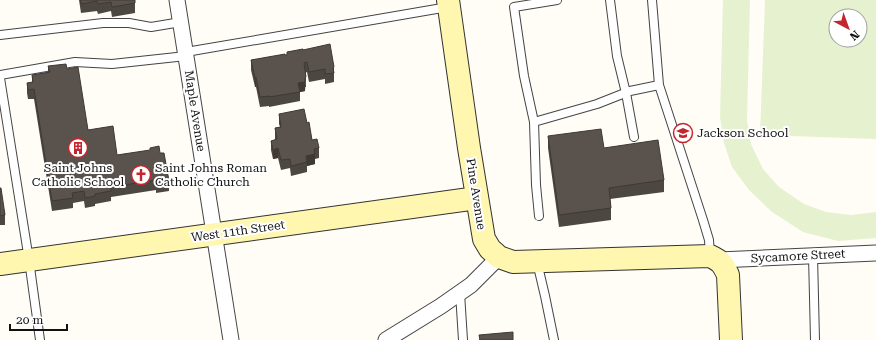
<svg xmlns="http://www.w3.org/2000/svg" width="876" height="340" font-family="'Roboto Serif',serif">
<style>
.pitch{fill:#e6f2cf;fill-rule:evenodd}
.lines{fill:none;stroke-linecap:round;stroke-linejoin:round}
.lane-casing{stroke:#444;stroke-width:10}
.street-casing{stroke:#444;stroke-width:17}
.secondary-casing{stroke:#333;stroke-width:24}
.lane{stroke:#fff;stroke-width:8}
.street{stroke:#fff;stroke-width:15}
.secondary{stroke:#fff6b0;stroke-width:22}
.wall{fill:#4d4742}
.shaded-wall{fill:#3f3936}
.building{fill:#5a524d;stroke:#3f3936}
.labels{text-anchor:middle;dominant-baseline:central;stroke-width:4;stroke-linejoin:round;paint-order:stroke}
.street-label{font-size:12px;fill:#111;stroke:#fff}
.poi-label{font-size:12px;fill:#111;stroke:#fff;text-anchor:start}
</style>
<rect width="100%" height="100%" fill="#fffdf5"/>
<path class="pitch" d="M723,0H750L747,120L751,144L763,169L779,187L804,204L826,212L851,215L876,212V238L838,241L803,232L772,212L749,190L732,167L724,143L720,117Z
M765,0H876V139L760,135ZM836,16H860V40H836Z"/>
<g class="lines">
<g class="lane-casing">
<path id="lane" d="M610,0L617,56L626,93L634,137
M652,0L659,85L703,220L709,240L710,255
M0,35L103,23H129L151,27L181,22
M186,52L448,7
M0,75L75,62L112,64L186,56
M0,78L29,260L40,340
M534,122L597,104L630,91L659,85
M539,216L536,185L534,122L524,76L514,7L557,0
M813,255L815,340
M537,262L545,296L554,340
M460,293L463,340"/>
</g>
<g class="street-casing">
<path id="street" d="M177,0L231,340
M719,260L876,253
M386,340L441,306L471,285L499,257"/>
</g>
<g class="secondary-casing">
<path id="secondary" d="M448,0L469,148L484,239L490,249L499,257L513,262L710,256C721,261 723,264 728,275L731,340
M0,264L477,198"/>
</g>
<use href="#lane" class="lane"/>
<use href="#street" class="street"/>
<use href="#secondary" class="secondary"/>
</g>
<path class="wall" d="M79,0H135V13L112,17L111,11L98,14L97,11L81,13Z
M303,50L334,67V82L325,84V79L309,82L307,72L305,73L306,87H305V91L300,92V101L269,107V106L260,107L256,87H255L251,70V60L287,55V52Z
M48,66L67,69L88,130L117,155L160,153L169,181V191L156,193V190L111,197V201L95,204V206L85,208L84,201L73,203V208L52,211L34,99H28L27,93V83L32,82V75L48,72Z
M279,114L307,123L312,140L319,148V158L315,159V164L307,166V172L291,176L290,168L281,170L278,158L273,159L271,150V141L275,140V128L280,127L279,124Z
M548,136L604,148L664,180V192L610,199L611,208V220L559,227L548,148Z
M0,188L5,215V225H0Z"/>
<path class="shaded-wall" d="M256,77V87H255V78Z
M306,77L305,91L300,92L298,83L305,78Z
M278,148V158L273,159V150Z
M315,154V164L307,166L306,156Z"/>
<path class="building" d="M81,0H135V3L112,7L111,2L98,4L97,1L81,4Z
M330,44L334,67L333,68L334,73L325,74V69L309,72L307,62L304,63L306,77L305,78V82L298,83L300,92L269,97V96L260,97L256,77L255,78L251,60L285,54V55H287V52L303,49V50Z
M66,64L67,69L78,67L88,130L113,126L117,155L150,150V148L159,146L160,153H164L169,181L156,183V180L111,187V191L95,194V196L85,198L84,191L72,193L73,198L52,201L34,89L28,90L27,83L33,82L32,75L50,72L48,66Z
M304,109L307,123L309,122L312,140L317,139L319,148L314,149L315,154L306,156L307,162L291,166L290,159L281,160L278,148L273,150L271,141L277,139L275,128L281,127L279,114Z
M601,129L604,148L658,140L664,180L609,188L611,208L559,215L548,136Z
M0,188H1L5,215L0,216Z
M513,332V340H479H480L479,335Z"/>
<defs>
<g id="school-ring" transform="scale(1)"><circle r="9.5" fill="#fff" stroke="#c4262e" stroke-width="1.5"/><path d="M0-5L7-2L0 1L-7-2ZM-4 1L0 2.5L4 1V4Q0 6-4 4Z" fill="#c4262e"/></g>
<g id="building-ring" transform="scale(1)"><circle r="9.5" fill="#fff" stroke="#c4262e" stroke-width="1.5"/><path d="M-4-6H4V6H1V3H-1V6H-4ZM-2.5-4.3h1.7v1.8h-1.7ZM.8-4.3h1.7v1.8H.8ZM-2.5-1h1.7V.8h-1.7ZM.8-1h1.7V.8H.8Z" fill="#c4262e"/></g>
<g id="church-ring" transform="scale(1)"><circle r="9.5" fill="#fff" stroke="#c4262e" stroke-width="1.5"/><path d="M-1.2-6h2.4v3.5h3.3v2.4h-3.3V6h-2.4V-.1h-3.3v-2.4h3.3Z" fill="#c4262e"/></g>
</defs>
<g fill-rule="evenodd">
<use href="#school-ring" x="683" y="133"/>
<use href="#building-ring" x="78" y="148"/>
<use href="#church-ring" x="141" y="175"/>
</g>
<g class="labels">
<g class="street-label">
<text transform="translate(195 111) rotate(81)">Maple Avenue</text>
<text transform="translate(476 194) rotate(81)">Pine Avenue</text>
<text transform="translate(238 231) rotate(-8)">West 11th Street</text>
<text transform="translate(798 256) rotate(-3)">Sycamore Street</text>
</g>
<g class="poi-label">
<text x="697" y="133">Jackson School</text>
<text x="78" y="168" text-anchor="middle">Saint Johns<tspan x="78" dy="14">Catholic School</tspan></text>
<text x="155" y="168">Saint Johns Roman<tspan x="155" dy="14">Catholic Church</tspan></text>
</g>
</g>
<g transform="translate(848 28) rotate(139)"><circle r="19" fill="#ffffff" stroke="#a0a0a0"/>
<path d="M0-3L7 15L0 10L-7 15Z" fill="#c4262e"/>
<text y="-6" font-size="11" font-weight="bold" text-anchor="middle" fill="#111111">N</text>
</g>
<path d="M10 324v6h57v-6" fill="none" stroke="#111111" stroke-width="2"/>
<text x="16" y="324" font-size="12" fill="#111111" stroke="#ffffff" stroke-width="3" paint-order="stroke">20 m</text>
</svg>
